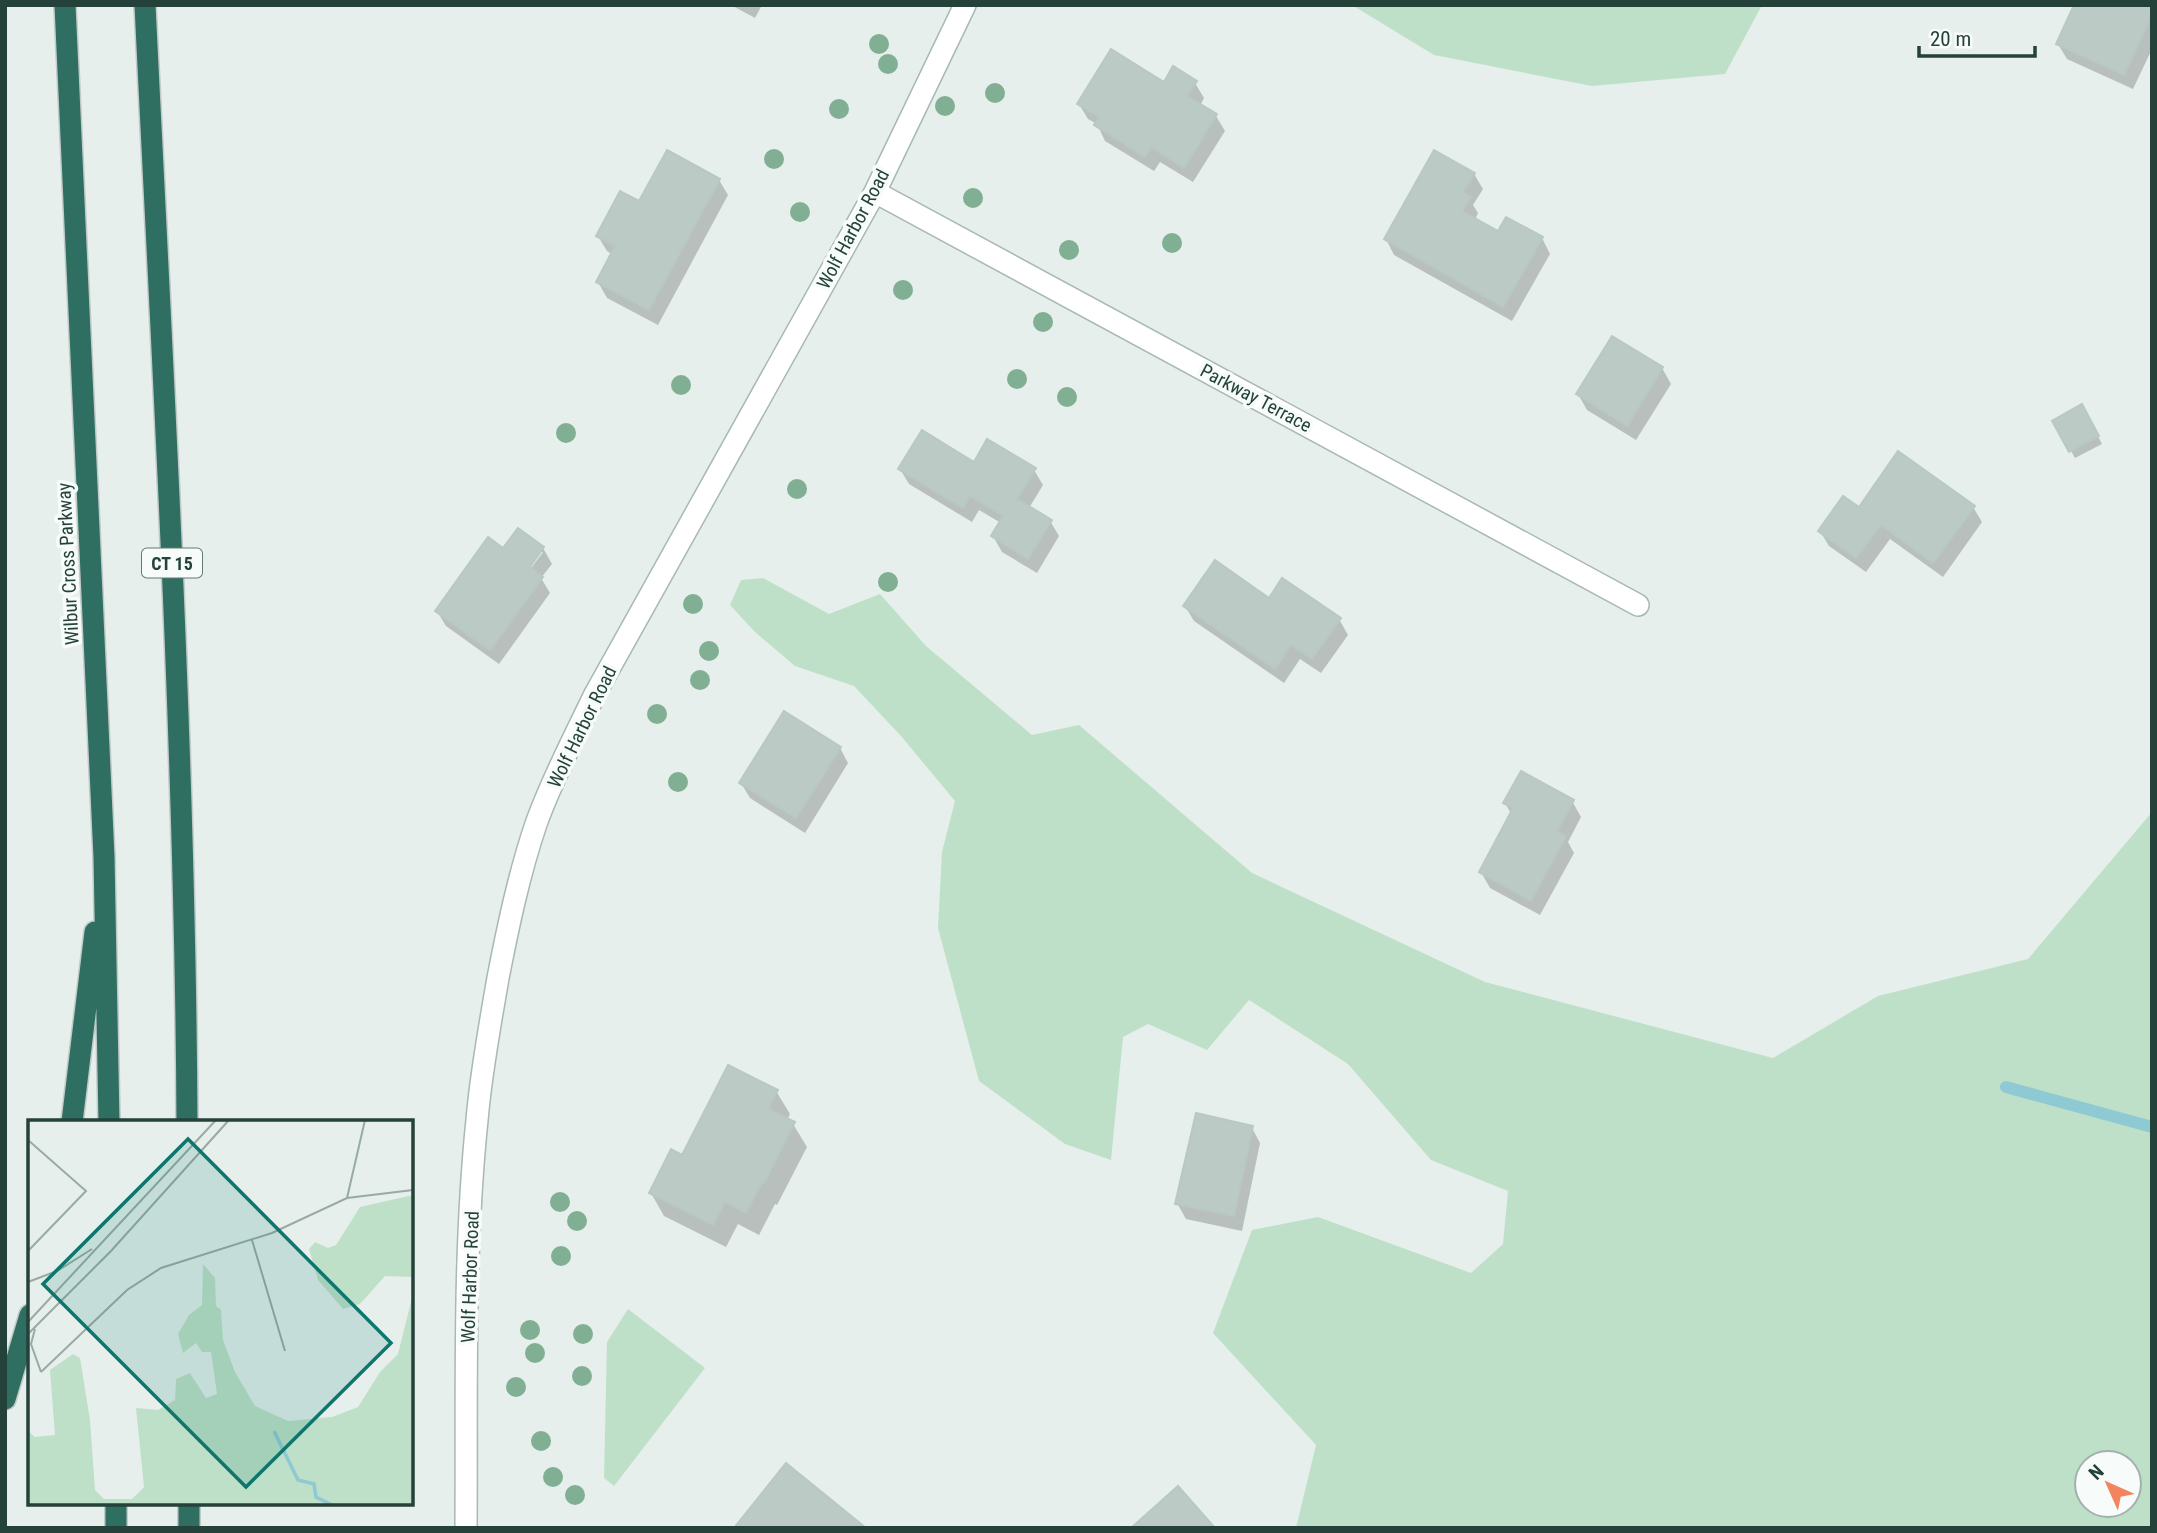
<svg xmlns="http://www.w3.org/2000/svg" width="2157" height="1533" font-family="'Roboto Condensed',sans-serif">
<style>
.green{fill:#bfe0c8;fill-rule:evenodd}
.shadow{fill:#0003;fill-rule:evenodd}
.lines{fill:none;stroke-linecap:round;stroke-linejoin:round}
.stream{stroke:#8ec9d4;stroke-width:12}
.building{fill:#bbcac4;stroke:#b8c9c2;stroke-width:2}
.minor-casing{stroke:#a8b8b2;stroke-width:24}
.highway-casing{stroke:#c2cac8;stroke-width:24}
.minor{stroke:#fff;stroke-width:21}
.highway{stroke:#2f6f62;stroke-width:21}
.tree{fill:#80af93}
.labels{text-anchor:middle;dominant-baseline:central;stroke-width:7;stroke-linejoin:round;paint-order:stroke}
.shield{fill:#f7fbf9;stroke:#637a73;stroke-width:2}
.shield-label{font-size:18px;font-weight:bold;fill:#24423a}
.street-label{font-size:19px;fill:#24423a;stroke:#f7fbf9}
.inset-river{fill:none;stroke:#8ec9d4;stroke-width:3.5}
.inset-road{fill:none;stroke:#98aaa4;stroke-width:2}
.view{fill:#0f766e;fill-opacity:0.15;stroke:#0f766e;stroke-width:3.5}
.inset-edge{fill:none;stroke:#24423a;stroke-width:3.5}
</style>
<rect width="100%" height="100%" fill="#e6efeb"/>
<path class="green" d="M1352,5H1762L1725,74L1592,86L1434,55Z
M763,578L829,614L880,594L926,646L1032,735L1079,725L1252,873L1485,982L1773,1058L1878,996L2028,959L2152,812V1528H1296L1316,1445L1213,1333L1252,1230L1318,1217L1471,1273L1503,1244L1508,1191L1431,1160L1348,1064L1249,1000L1207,1050L1148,1024L1123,1037L1111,1160L1065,1144L979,1081L938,928L942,852L955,801L901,736L854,686L795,666L755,632L730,605L741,580ZM2087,1463H2129V1505H2087Z
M628,1309L705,1368L614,1486L604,1478L607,1342Z"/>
<path class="shadow" d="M731,5H762L755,18Z
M2152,5V49L2133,89L2067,59L2058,44Z
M1195,83L1204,98L1200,106L1216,116L1225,131L1193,182L1160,162L1154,171L1105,141L1097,124L1088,119L1079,104L1164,84Z
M1474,174L1483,189L1473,205L1478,213L1475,220L1499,234L1542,238L1550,254L1512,321L1394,255L1386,239Z
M719,180L728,195L658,325L607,298L598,282L613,255L607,251L598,236Z
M1662,368L1671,384L1636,440L1587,410L1578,394Z
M2082,406L2102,444L2075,458L2054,421Z
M974,464L1034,470L1043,485L1029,508L1050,521L1059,536L1037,573L1002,552L993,536L1001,523L979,510L972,522L909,484L900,469Z
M1973,507L1982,522L1943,577L1890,539L1866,572L1829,546L1820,531L1859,509Z
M543,548L552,564L541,578L550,593L499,664L446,626L437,611L504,550ZM538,552H543L526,575L523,573Z
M1270,600L1339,619L1348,635L1321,673L1300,659L1284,683L1194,621L1185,606Z
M840,748L848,763L805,833L750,798L741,783Z
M1572,801L1581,817L1568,842L1574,853L1540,915L1490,888L1481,872L1512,815L1505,803Z
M776,1091L790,1114L787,1120L793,1124L807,1147L777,1205L775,1204L759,1235L738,1224L726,1247L664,1216L651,1193L683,1157Z
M1252,1128L1260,1143L1242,1231L1186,1219L1177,1203Z"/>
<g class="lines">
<path class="stream" d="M2006,1087L2152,1127"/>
</g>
<path class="building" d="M2074,5H2152V15L2124,75L2056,44Z
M1111,49L1164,82L1173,66L1197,81L1187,96L1217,114L1184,168L1151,147L1145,157L1094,125L1099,117L1077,104Z
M667,150L720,179L649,310L596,282L615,246L596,236L620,191L639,201Z
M1434,150L1475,173L1463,192L1471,197L1462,211L1498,231L1506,217L1543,237L1503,307L1384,239Z
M1612,336L1663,367L1627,426L1576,394Z
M2082,404L2099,436L2069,452L2052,421Z
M922,430L974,462L987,439L1036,468L1017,499L1052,520L1028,559L991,536L1003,516L970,496L963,508L898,469Z
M1898,451L1975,506L1933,563L1881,525L1856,558L1818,531L1843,496L1859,507Z
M518,528L544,547L530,567L543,577L490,650L435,611L488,537L503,548Z
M1215,560L1269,598L1282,578L1341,618L1312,659L1291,645L1275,669L1183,606Z
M784,711L841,747L796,818L739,783Z
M1521,771L1574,800L1557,831L1566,836L1531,901L1479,872L1513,808L1503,803Z
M728,1065L778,1090L768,1109L795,1122L764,1183L762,1182L746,1213L725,1202L713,1225L649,1193L671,1149L682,1155Z
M1196,1113L1253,1126L1234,1216L1175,1204Z
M786,1463L866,1528H734Z
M1178,1486L1215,1528H1131Z"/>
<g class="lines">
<g class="minor-casing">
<path id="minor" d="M875,192L1638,605
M466,1528C467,1392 463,1255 477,1120C481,1072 490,1025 498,978C508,927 519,874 536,824C552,779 575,736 595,694L875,192L965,5"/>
</g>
<g class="highway-casing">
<path id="highway" d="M65,5L104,857L109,1122
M145,5C163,377 185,749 187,1122
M72,1122L95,932
M5,1399L30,1315
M116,1503V1528
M189,1528V1503"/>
</g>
<use href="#minor" class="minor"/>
<use href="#highway" class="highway"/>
</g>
<g class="tree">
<circle cx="879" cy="44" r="10"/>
<circle cx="888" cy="64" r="10"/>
<circle cx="995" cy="93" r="10"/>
<circle cx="945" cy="106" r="10"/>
<circle cx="839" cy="109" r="10"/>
<circle cx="774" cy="159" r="10"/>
<circle cx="973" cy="198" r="10"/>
<circle cx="800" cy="212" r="10"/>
<circle cx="1172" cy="243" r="10"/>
<circle cx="1069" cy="250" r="10"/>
<circle cx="903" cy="290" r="10"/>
<circle cx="1043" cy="322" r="10"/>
<circle cx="1017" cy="379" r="10"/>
<circle cx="681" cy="385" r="10"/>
<circle cx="1067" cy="397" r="10"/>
<circle cx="566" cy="433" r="10"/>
<circle cx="797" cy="489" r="10"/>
<circle cx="888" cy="582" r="10"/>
<circle cx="693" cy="604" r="10"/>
<circle cx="709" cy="651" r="10"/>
<circle cx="700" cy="680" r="10"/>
<circle cx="657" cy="714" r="10"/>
<circle cx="678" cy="782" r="10"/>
<circle cx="560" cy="1202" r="10"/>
<circle cx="577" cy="1221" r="10"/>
<circle cx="561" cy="1256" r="10"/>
<circle cx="530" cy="1330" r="10"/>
<circle cx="583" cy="1334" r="10"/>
<circle cx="535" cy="1353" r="10"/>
<circle cx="582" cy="1376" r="10"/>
<circle cx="516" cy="1387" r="10"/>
<circle cx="541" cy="1441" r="10"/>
<circle cx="553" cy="1477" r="10"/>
<circle cx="575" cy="1495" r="10"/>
</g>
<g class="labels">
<rect class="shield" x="142" y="548.5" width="60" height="29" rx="5"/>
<g class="shield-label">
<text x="172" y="563">CT 15</text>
</g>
<g class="street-label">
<text transform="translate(853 229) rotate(-62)">Wolf Harbor Road</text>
<text transform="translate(1256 398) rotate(28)">Parkway Terrace</text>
<text transform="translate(68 564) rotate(-93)">Wilbur Cross Parkway</text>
<text transform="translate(582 727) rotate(-64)">Wolf Harbor Road</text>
<text transform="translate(470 1277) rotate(-88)">Wolf Harbor Road</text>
</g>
</g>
<g transform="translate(28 1120)">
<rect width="385" height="385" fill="#e6efeb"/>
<path d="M385,75V157L357,156L332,184L315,189L290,160L281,129L287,122L300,128L308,125L332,87ZM175,144L187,158L188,186L193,190L195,220L207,252L227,286L260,301L304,297L330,287L352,252L370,234L385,174V385H0V311L7,317L27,315L22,250L45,234L52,238L62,300L67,370L76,379H104L116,367L108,288L130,290L147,280L148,259L162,253L178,278L189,274L183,232H174L168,223L155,233L150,214L161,195L174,185Z" fill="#bfe0c8"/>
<path class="inset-river" d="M246,311L270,360L286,364L288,377L304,385"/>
<path class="inset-road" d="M0,20L58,71L0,131M319,78L337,0M224,120L257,231M0,162L29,151L64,129M0,202L188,0M7,209L3,224L13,252M0,214L83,131L201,0M13,252L99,170L133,148L244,113L319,78L385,70"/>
<path class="view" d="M160,19L363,223L218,367L15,164Z"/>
<rect width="385" height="385" class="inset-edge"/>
</g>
<rect width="2157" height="1533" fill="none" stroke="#24423a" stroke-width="14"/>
<g transform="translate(2108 1484) rotate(315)"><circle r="33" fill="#f7fbf9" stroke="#a3b1ad" stroke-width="2"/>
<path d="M0-5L12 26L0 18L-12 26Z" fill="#f4845f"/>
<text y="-10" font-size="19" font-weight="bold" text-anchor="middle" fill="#24423a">N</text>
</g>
<path d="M1919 46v10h116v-10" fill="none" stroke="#24423a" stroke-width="3.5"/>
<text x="1930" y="46" font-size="21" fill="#24423a" stroke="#f7fbf9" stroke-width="5" paint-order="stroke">20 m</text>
</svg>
